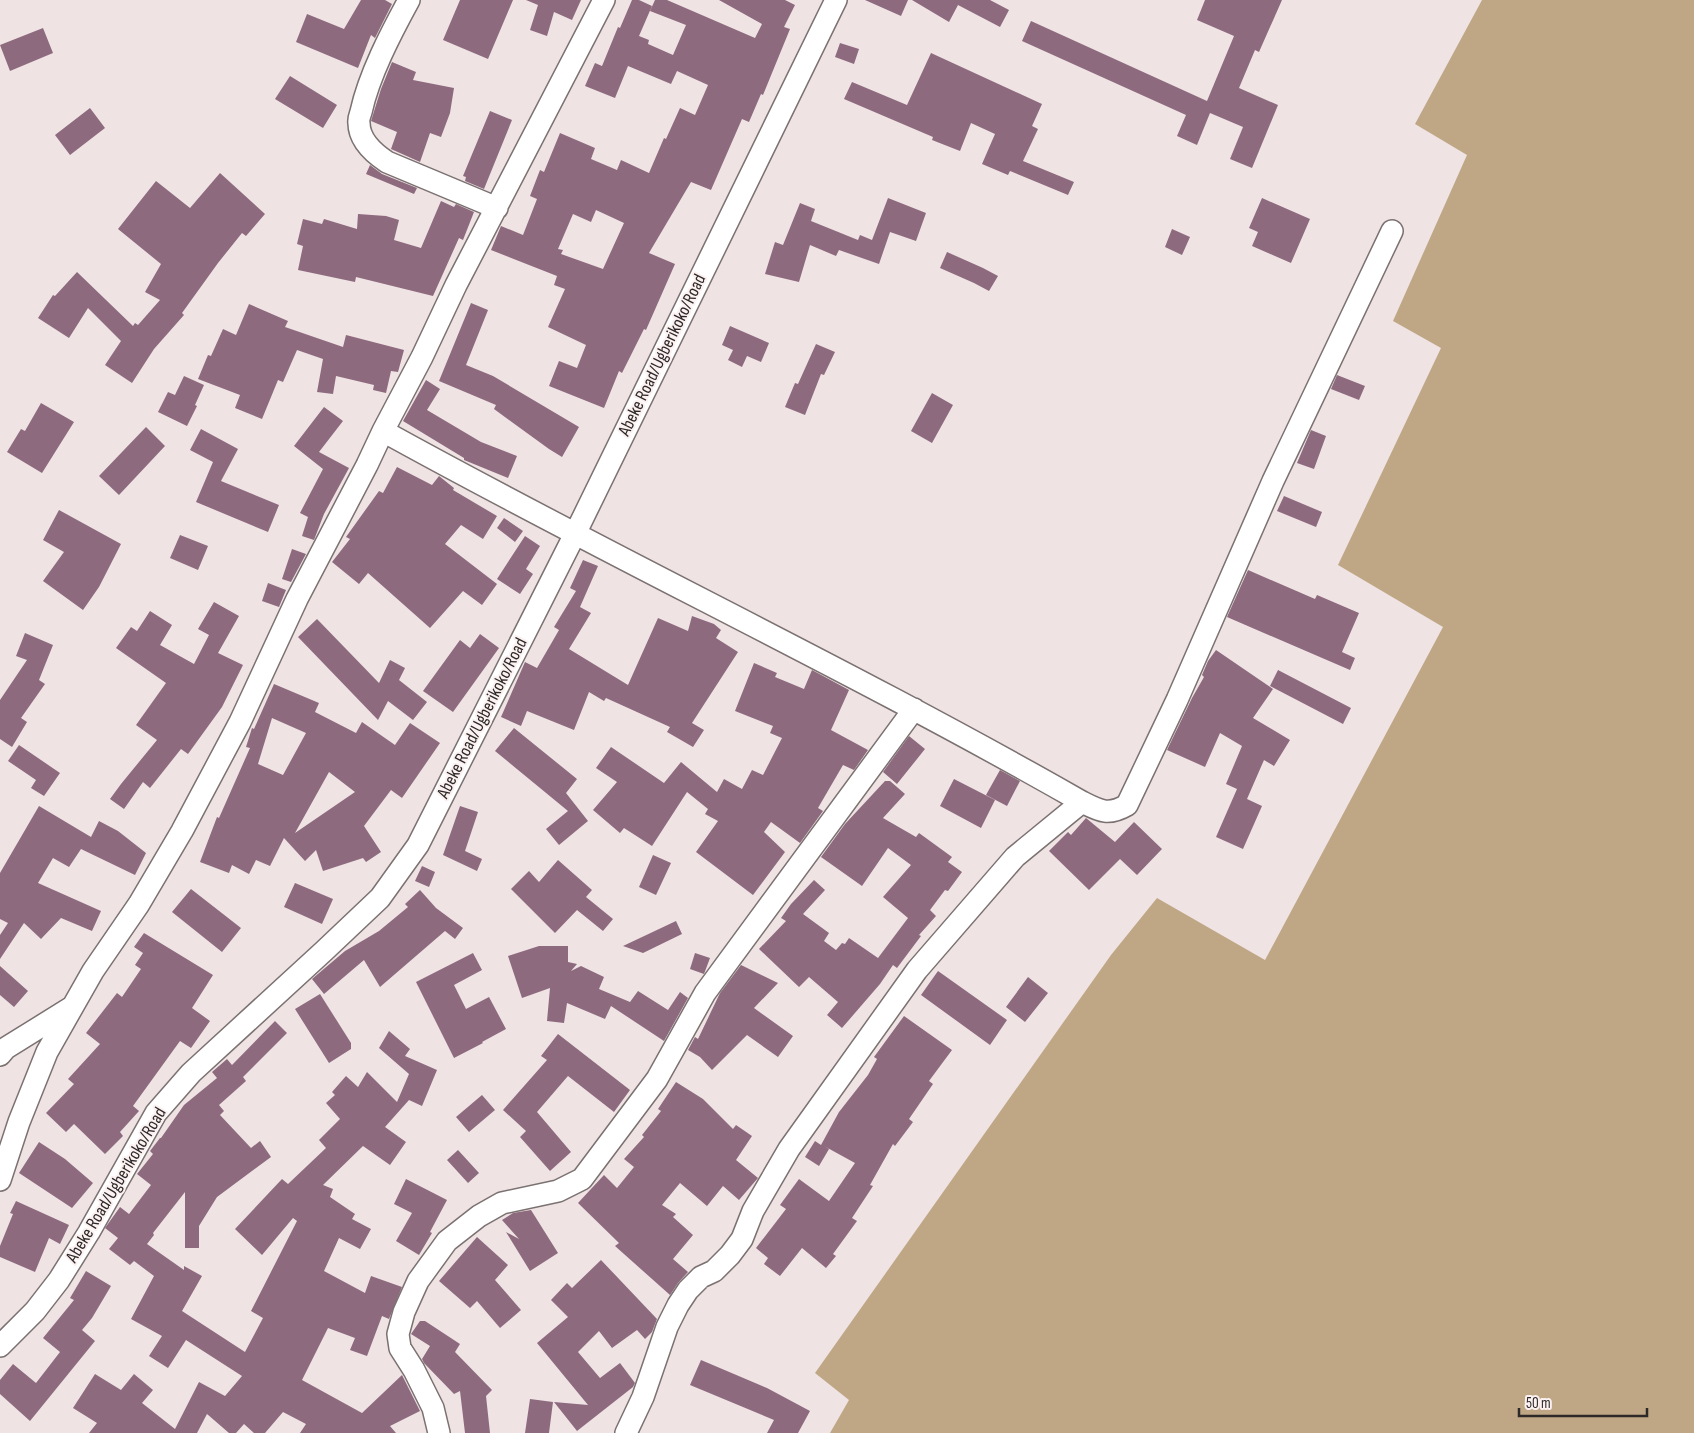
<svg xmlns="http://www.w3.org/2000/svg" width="1694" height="1433" font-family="'Sofia Sans Condensed',sans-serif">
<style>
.forest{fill:#bfa786}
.building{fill:#8e6a7e;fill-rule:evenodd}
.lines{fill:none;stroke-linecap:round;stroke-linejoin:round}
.minor-casing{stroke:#7b7171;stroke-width:24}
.minor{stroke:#fff;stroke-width:21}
.labels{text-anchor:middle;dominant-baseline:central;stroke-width:4;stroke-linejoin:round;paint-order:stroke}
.street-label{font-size:18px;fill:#2d2929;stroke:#fcf1f1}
</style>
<rect width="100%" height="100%" fill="#efe3e4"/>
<path class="forest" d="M1482,0H1694V1433H830L849,1400L815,1373L1111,955L1157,898L1265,960L1443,627L1338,565L1441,348L1393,321L1467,155L1415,124Z"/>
<path class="building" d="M361,0H385L392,4L375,38L371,35L358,68L296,42L307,14L344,29Z
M460,0H513L488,59L443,40Z
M526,0H581L572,20L554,12L547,36L530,30L538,5Z
M632,0H639L652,6L639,36L649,40L648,44L673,55L686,25L650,11L655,0H667L755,38L762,24L719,0H785L795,5L784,27L790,29L763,95L761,94L749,122L742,119L711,190L691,182L649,253L675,264L646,330L644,329L622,373L619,371L604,408L549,386L559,361L577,368L586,345L548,327L565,289L554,285L557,276L491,250L501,226L523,235L537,199L530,196L540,170L544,172L560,133L595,148L591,159L617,170L621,160L649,173L664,138L666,139L680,108L695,115L708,85L677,71L671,84L628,66L615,98L585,86L595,63L602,66L618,27L620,28ZM596,210L624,223L603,269L561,254L563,250L558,249L573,214L591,222Z
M865,0H908L901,16Z
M912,0H990L1009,10L1000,27L958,5L949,22Z
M1205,0H1282L1259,52L1255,50L1239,88L1278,105L1252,168L1230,159L1243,127L1210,113L1197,145L1177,136L1186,115L1022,41L1031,21L1207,101L1234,36L1197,20Z
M43,28L53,53L10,71L0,45Z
M840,43L859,49L854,64L835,57Z
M931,53L1042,104L1032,126L1038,129L1023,161L1074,182L1068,195L1010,171L1008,175L982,164L995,134L971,123L960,151L932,140L933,137L844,99L852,82L907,105Z
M392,62L416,72L413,80L454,88L450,113L441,137L430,133L420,162L391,149L397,132L371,121L381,89Z
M290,76L337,105L323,128L275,99Z
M90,108L105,128L70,155L55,135Z
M490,111L512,120L484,189L465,181L466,177L463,176Z
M370,165L382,174L417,188L414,194L366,174Z
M220,173L265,214L246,236L242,233L218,263L182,313L184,315L154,349L132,383L105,365L121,341L88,308L69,338L38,318L53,295L55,296L77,272L133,326L135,323L138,325L160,300L145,292L161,264L118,229L156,181L190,208Z
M888,198L926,213L916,241L890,232L879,264L839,250L836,256L810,245L799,282L765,274L775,242L783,245L800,203L815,209L811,221L858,240L860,235L872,240Z
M1262,198L1310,219L1291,263L1252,246L1258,232L1249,228Z
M441,201L454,207L456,204L474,212L463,240L459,238L433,296L356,277L355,282L298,270L303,246L297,244L303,219L322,224L324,219L357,229L358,214L386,216L399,220L394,240L421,248Z
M1172,229L1190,237L1182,255L1165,247Z
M947,252L983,268L998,276L989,291L974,283L940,268Z
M471,303L488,310L466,365L493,376L579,427L562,457L549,449L494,409L496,405L439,381Z
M249,304L288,321L285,327L343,347L346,335L404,350L398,372L391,371L386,393L373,390L374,385L336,376L333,394L317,392L323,359L297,350L283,382L278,380L262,419L235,408L240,395L198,379L208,355L211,356L223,329L236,335Z
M730,326L769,343L761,362L747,356L742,367L728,360L733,350L722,345Z
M816,344L835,352L824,375L821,374L805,415L785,407L795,383L798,384Z
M1337,375L1365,386L1359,400L1331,389Z
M184,376L204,385L195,405L197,406L187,426L158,412L168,392L175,395Z
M426,380L440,389L427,410L481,442L517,456L508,478L464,460V458L403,421Z
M932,393L953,405L932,443L911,431Z
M41,403L74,422L42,473L7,452L21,429L25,431Z
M324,407L343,421L319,452L349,468L324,514L314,540L302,536L308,517L300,513L323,469L294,446Z
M146,427L165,446L119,495L99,476Z
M201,429L238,449L221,481L279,505L268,532L196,502L213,462L190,450Z
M1311,430L1326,436L1314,469L1297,463Z
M397,467L432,485L439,476L454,488L453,490L497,516L483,539L461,525L445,544L497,584L482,605L463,591L430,628L368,573L359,584L332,562L350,539L346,537L379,491L383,493Z
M1284,496L1322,512L1316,527L1277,511Z
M59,510L121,544L99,587L83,610L43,581L64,552L43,540Z
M504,518L523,531L515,542L497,528Z
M180,535L208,546L198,570L170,558Z
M525,536L540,546L526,569L533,574L520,594L497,579Z
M292,549L306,554L291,582L282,579Z
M583,560L598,566L580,607L591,613L569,649L628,685L658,618L688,631L692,616L714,624L721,630L716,638L738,652L692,723L704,730L693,747L667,732L670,727L606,698L604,701L589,692L574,730L527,711L521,726L501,717L525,662L537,668L559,630L554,627L576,591L570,588Z
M1248,570L1315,599L1317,595L1359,613L1342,652L1355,658L1350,670L1227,617Z
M268,583L286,590L279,607L262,601Z
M214,602L239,616L218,653L243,665L222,707L188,754L181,749L150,788L143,782L124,809L110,799L121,784L157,740L136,725L166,683L116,648L131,627L137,631L150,611L172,625L160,645L194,664L209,635L198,629Z
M317,619L379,683L390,660L405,668L399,680L427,702L413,720L388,701L378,720L298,637Z
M25,633L53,645L39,680L45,684L21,718L27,722L12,747L0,739V700L27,660L16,656Z
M480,634L499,648L453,712L423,691L460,640L470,648Z
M1216,650L1273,689L1253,718L1290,740L1274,766L1264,760L1247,799L1262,806L1243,849L1216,837L1237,789L1226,784L1242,746L1220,733L1205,767L1167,750L1192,698L1204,677L1202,675L1208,661Z
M754,663L777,673L775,677L804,689L812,670L849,690L831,730L868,750L854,770L843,765L818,808L823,811L800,843L771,822L764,832L785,852L753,895L696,852L718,821L705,814L708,809L687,792L652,846L624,828L620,833L593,810L617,782L596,768L611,747L664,783L681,762L717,792L724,779L742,789L752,770L763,775L782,738L770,733L773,726L735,711Z
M1278,670L1351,708L1343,724L1270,686Z
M274,684L319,703L315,712L356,733L362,722L395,745L410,723L440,743L402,798L391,790L364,826L381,852L366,862L363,858L323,871L316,850L305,861L284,838L270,866L256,860L249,874L232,865L229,873L200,862L217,817L219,818L250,748L246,747L252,728L254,729ZM272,718L306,733L283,775L258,764ZM329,772L355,792L295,833Z
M514,728L577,779L566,793L588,821L559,845L546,829L568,811L495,751Z
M909,736L925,749L897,784L883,772Z
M19,745L60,773L44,796L31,788L36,780L8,761Z
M1000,770L1020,781L1007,806L986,795Z
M954,779L995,800L981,828L940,806Z
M885,781H890L905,794L883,818L916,837L919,833L952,857L948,862L962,872L948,891L945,890L930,910L936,916L919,935L921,936L897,968L893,965L880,984L842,1028L827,1015L838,1002L809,977L799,987L759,949L786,921L781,918L791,904L814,880L825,890L803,914L829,933L824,941L836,950L842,943L845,944L849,938L878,958L908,918L883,897L911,865L888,848L862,886L821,857L845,824Z
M39,806L91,837L99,821L118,831L146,853L135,875L81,849L69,867L53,858L38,883L101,911L92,931L61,918L41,939L24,923L0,959V935L8,923L0,919V873Z
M460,806L478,812L465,851L482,859L477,871L443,855Z
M1086,818L1115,842L1134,822L1162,849L1137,875L1120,859L1089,890L1049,851L1068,832L1071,835Z
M653,855L671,863L656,895L639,887Z
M558,860L592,890L586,897L613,919L603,931L577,910L555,933L511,889L529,871L539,882Z
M422,866L435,872L429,887L415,881Z
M295,883L333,899L322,924L284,907Z
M191,889L241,928L222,952L172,912Z
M420,890L436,908L463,928L455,939L445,931L380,987L364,960L324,994L312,979L345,951L379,931L408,907L405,904Z
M676,921L682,934L643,953L623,946Z
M144,933L213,975L192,1008L210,1021L191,1048L180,1041L133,1106L139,1111L120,1132L123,1136L105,1154L74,1124L66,1132L46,1113L74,1084L68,1079L100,1044L86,1033L117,993L122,997L141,969L135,965L143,953L134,947Z
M539,946H568V962L577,964L571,971L581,966L604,977L599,989L630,1002L638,991L668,1010L680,992L688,998L664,1041L611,1006L605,1019L567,1003L564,1023L547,1021L550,988L522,998L508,956Z
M473,953L482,970L454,985L466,1009L489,997L506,1029L482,1042L483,1043L454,1058L416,982Z
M695,953L710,958L704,974L690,969Z
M741,965L778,983L754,1008L793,1036L778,1057L747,1035L712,1070L700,1057L688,1050L695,1037L698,1039L720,993Z
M0,966L28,991L14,1007L0,995Z
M938,971L1007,1020L990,1045L921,995Z
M1028,977L1048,993L1025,1022L1006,1007Z
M320,994L351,1043V1049L329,1063L295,1009Z
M904,1016L952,1050L929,1081L933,1084L909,1119L913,1122L895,1146L893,1144L870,1185L873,1186L852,1218L857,1221L833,1254L836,1256L826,1268L802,1248L780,1276L764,1264L768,1258L756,1248L786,1209L780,1205L799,1179L829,1201L855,1163L824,1146L829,1149L819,1166L805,1157L815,1141L821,1145L839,1112L868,1075L877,1059L874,1057Z
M275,1021L287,1033L243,1077L246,1081L219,1105L224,1111L220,1115L251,1148L260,1141L271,1157L217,1197L199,1226V1248H185V1192L153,1233L154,1235L147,1244L184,1270V1266L202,1276L182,1311L245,1352L263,1318L251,1311L297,1221L293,1218L262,1255L235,1229L282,1179L288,1184L326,1148L319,1140L340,1119L326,1103L335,1095L332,1092L346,1076L358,1087L367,1072L397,1102L409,1074L379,1048L389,1031L410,1049L405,1056L437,1070L422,1106L409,1100L385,1127L406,1142L390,1165L363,1146L323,1185L333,1189L330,1197L355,1214L352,1219L371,1229L360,1249L339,1238L324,1271L365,1293L371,1276L402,1287L389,1319L382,1316L367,1356L350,1350L355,1338L328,1328L302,1380L362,1413L402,1375L420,1411L390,1426L396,1433H300L306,1424L283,1412L265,1433H254L244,1424L236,1433H229L207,1414L197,1433H89L97,1423L73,1408L95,1374L121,1390L134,1374L153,1390L142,1403L175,1429L199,1382L225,1396L242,1376L186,1340L168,1368L149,1356L162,1336L131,1319L154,1276L134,1261L130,1265L109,1249L118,1238L105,1228L120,1207L129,1214L151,1185L137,1174L153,1154L150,1151L160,1138H161L184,1105L217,1078L212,1072L227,1059L232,1065Z
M558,1034L630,1090L614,1112L568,1076L537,1112L571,1152L550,1171L520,1137L526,1131L503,1110L547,1060L541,1056Z
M676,1082L703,1099L733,1129L736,1125L752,1136L736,1160L758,1178L739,1200L723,1186L707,1206L680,1183L662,1205L676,1214L673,1217L693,1235L673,1259L688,1272L678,1283L670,1295L615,1246L619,1243L578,1203L604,1175L617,1188L634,1167L624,1159L644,1137L642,1135L661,1111L658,1109Z
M482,1095L495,1110L469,1132L456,1117Z
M39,1142L65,1159L93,1183L72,1208L19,1173Z
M458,1150L479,1173L468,1183L447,1160Z
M406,1179L447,1200L430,1232L432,1233L419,1255L396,1241L412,1213L394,1204Z
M16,1201L69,1225L60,1244L49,1238L35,1272L0,1257V1246L13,1214L10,1213Z
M531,1210L558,1253L530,1271L506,1232L519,1239L502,1220L513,1213Z
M477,1237L508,1265L495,1280L521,1310L500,1328L477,1301L470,1308L439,1281Z
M601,1260L657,1319L652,1332L645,1339L637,1330L612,1348L599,1331L578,1352L600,1378L620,1363L635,1383L633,1387L577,1431L554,1402L588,1405L537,1343L568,1317L551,1300L567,1283L572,1288Z
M86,1271L111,1286L92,1318L82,1330L95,1341L30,1421L0,1394V1380L13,1364L36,1383L60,1352L43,1338L74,1300L70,1298Z
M420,1321H425L460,1344L455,1352L492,1390L486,1396L490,1433H465L460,1391L454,1394L424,1363L422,1359L430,1346L411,1334Z
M701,1360L767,1388L810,1411L798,1433H767L774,1420L690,1385Z
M530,1399L553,1402L549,1433H525Z"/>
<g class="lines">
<g class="minor-casing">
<path id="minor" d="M409,0C391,33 369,75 361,112C360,115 358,120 359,123C359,140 375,154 387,162L497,208
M383,431C614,559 853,671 1082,802C1100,811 1108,816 1127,805L1177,700L1273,481L1392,231
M0,1055L6,1048L72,1007
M0,1180L19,1122L47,1052L93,971L139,904L182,831L240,722L297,599L367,465L383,431L422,357L456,285L604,0
M0,1346L35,1311L59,1280L89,1232L156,1113L191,1073L324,951L380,898L418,845L575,534L836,0
M439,1433L433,1408L414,1370L400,1348L398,1334L404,1312L418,1281L447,1241L479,1216L502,1203L558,1191L582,1179L657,1079L705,993L914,709
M626,1433L643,1397L667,1327L678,1305L688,1290L701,1277L714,1271L730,1255L742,1239L753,1211L789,1149L917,970L1015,857L1082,802"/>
</g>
<use href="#minor" class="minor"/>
</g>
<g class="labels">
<g class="street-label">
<text transform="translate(662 355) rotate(-64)">Abeke Road/Ugberikoko/Road</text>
<text transform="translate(482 718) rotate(-63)">Abeke Road/Ugberikoko/Road</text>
<text transform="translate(116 1185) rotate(-59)">Abeke Road/Ugberikoko/Road</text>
</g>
</g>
<path d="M1519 1408v8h128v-8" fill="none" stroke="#2d2929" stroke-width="2.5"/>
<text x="1526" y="1408" font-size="15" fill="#2d2929" stroke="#fcf1f1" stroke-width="4" paint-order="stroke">50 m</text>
</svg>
